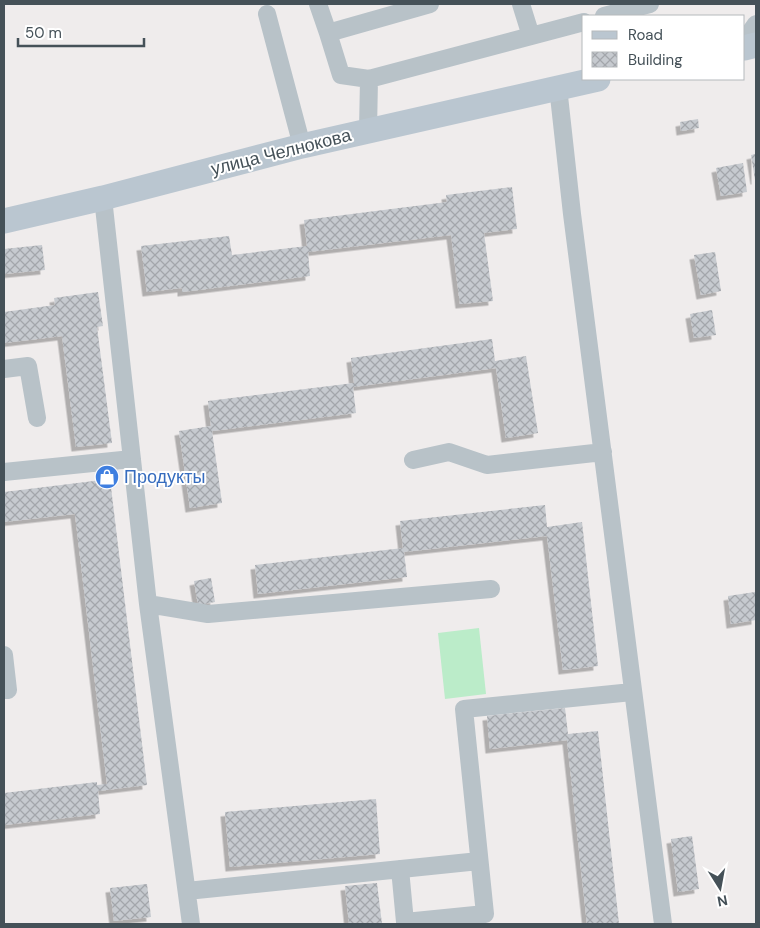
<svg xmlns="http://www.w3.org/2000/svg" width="760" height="928" font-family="'DM Sans',sans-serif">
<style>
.grass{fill:#bbecc9}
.building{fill:url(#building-cross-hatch);filter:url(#shadow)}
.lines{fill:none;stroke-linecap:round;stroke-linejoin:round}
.street{stroke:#b8c2c8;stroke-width:18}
.secondary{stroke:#bac6d0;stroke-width:25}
.labels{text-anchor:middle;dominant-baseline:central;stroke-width:4;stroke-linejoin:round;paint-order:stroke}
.street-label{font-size:18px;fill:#455158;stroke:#fff}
.shop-label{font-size:18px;fill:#366cbe;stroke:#fff;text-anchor:start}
</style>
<defs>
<pattern id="building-cross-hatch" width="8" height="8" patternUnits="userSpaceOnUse" patternTransform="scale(1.25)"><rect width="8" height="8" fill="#c6cacf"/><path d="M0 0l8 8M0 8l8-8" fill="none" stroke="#a3a6ab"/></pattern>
<filter id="shadow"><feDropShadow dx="-4.5" dy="4.5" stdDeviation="0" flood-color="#0004"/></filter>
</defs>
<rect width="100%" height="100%" fill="#efecec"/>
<path class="grass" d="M479,628L486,694L445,699L438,633Z"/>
<path class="building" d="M698,119L699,128L681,131L680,122Z
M756,154V180H755L751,155Z
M743,163L747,192L721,196L716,168Z
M512,187L517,229L484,233L493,301L460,304L451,235L308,252L310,276L182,292V288L147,292L141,246L229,236L232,255L307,246L304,220L447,202L446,195Z
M42,245L45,270L4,274V249Z
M715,252L721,291L701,295L694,255Z
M98,292L103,326L97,327L112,443L76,447L62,336L4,343V312L55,305L54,298Z
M712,310L716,335L694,338L690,314Z
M492,339L495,361L526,356L538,433L506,438L496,368L353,387L356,413L212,431L222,503L190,508L179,431L211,426L208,401L354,383L351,358Z
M110,479L147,785L98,791L100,814L4,825V793L97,782V785L107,784L75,514L4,522V492Z
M545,505L547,527L582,522L598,666L563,670L547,536L404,552L407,577L258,594L255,565L403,548L400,521Z
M211,578L215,602L198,605L194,581Z
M755,592L756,620L731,624L728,596Z
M565,708L568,734L598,731L619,924H587L567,740L490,749L487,716Z
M376,799L380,854L230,867L225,812Z
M692,836L699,889L678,892L671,839Z
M377,883L382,924H349L345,886Z
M147,884L151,917L114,921L110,888Z"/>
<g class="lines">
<path class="street" d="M318,4L328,33
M430,4L328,33L341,75L369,79L584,22
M521,4L531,36
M267,14L302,146
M604,16L650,4
M744,41L756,24
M558,87L572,214L663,924
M368,131L369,79
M103,198L148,604L191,924
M4,369L28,366L37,418
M413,460L449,452L487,465L603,452
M4,472L132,459
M148,604L208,614L491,589
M4,655L8,690H4
M400,869L405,922L485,914L464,709L632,692
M187,891L479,861"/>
<path class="secondary" d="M744,48L756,45
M4,221L103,198L302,146L598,79"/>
</g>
<defs>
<g id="shop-disc" transform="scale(1.25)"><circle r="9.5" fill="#3f7fe0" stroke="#fff"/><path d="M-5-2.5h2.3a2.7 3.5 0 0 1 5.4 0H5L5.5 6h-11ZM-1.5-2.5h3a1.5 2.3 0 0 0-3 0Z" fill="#fff"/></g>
</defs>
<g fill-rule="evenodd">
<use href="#shop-disc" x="107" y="477"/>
</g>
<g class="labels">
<g class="street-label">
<text transform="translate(281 152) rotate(-14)">улица Челнокова</text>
</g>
<g class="shop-label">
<text x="124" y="477">Продукты</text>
</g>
</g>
<rect width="760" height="928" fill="none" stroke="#455158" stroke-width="10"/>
<rect x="582" y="15" width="162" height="65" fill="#ffffff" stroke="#b5b9bc"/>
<rect x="592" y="31" width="25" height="8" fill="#bac6d0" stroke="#b5b9bc"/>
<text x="628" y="40" font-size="15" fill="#455158">Road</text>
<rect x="592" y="52" width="25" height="15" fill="url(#building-cross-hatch)" stroke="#b5b9bc"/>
<text x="628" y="65" font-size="15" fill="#455158">Building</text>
<g transform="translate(720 888) rotate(169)" stroke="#ffffff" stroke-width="4" paint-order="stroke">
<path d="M0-4L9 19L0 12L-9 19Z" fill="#455158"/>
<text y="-8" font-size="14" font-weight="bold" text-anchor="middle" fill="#455158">N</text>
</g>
<path d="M18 38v8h126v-8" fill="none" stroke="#455158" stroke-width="2.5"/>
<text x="25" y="38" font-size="15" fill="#455158" stroke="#ffffff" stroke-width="4" paint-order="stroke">50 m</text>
</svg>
